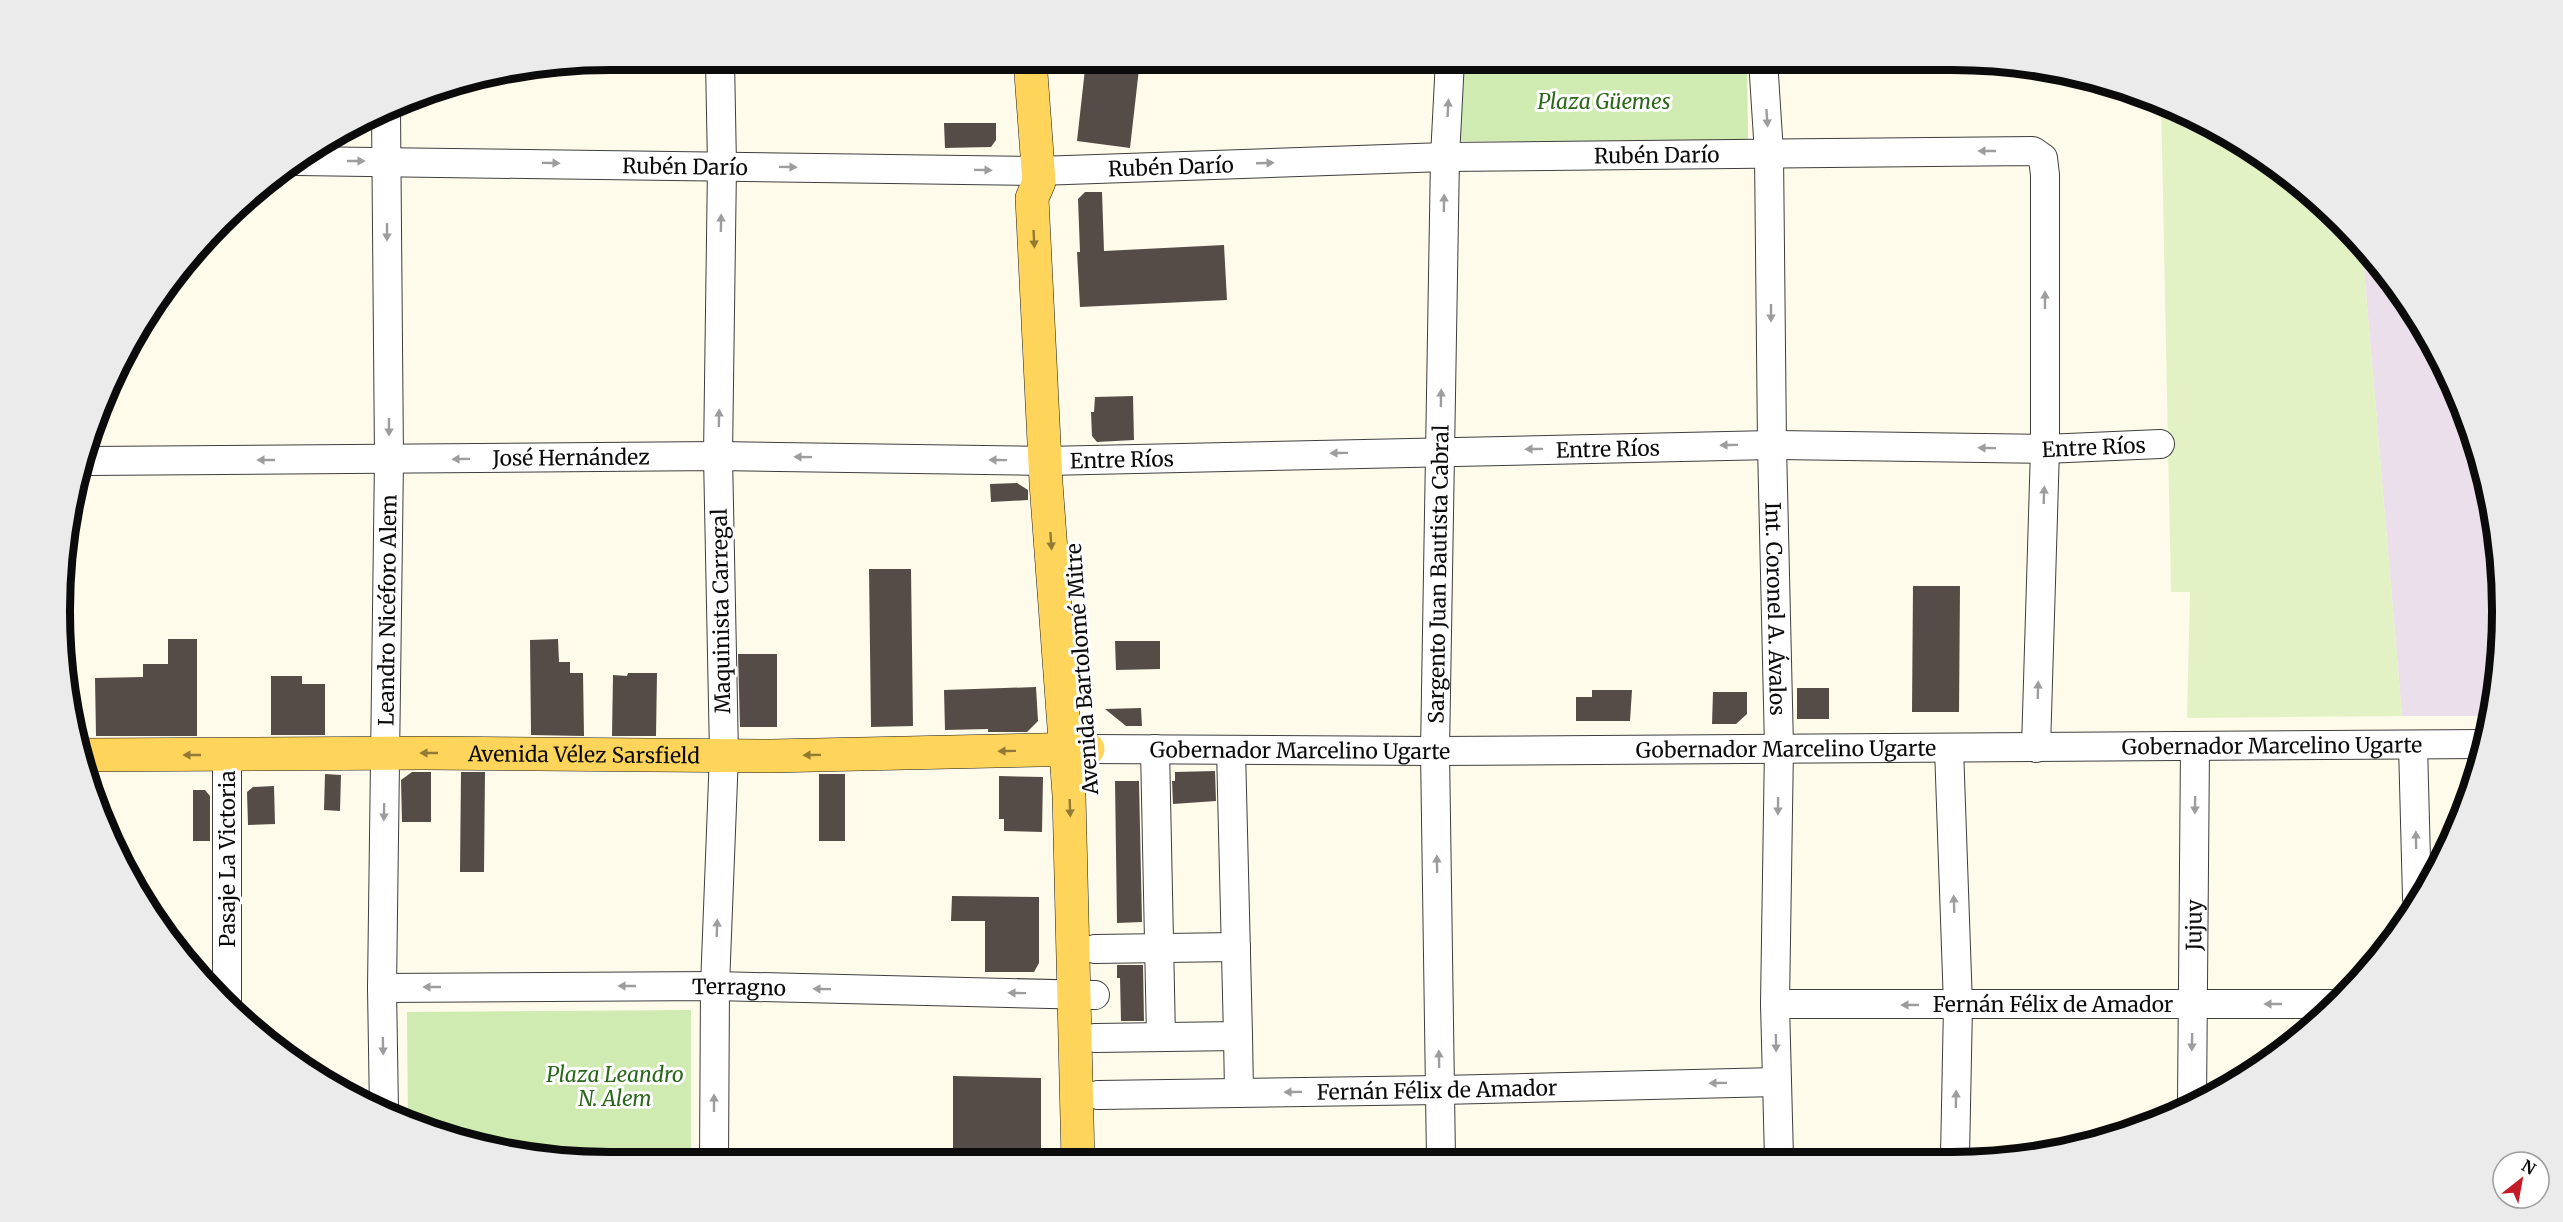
<svg xmlns="http://www.w3.org/2000/svg" width="2563" height="1222" font-family="Merriweather,serif">
<style>
.industrial{fill:#eadfeb}
.green{fill:#d0ebb1}
.pitch{fill:#e3f2c4}
.building{fill:#554c47}
.lines{fill:none;stroke-linecap:round;stroke-linejoin:round}
.minor-casing{stroke:#3e3e3e;stroke-width:30}
.major-casing{stroke:#1c1c1c;stroke-width:34}
.minor{stroke:#fff;stroke-width:28}
.major{stroke:#ffd45a;stroke-width:33}
.oneway{fill:#9d9d9d}
.oneway2{fill:#917a36}
.labels{text-anchor:middle;dominant-baseline:central;stroke-width:6;stroke-linejoin:round;paint-order:stroke}
.park-label{font-size:21px;font-style:italic;fill:#2a6718;stroke:#fff}
.street-label{font-size:21px;fill:#0b0b0b;stroke:#fff}
.rim{fill:none;stroke:#0b0b0b;stroke-width:8}
</style>
<rect width="100%" height="100%" fill="#fffbea"/>
<path class="industrial" d="M2362,246L2410,305L2461,400L2492,503L2503,611L2493,716H2402Z"/>
<path class="green" d="M1461,60H1747L1748,142L1461,141Z
M691,1010V1162H611L503,1151L408,1123L407,1012Z"/>
<path class="pitch" d="M2161,101L2258,153L2341,221L2362,246L2402,716L2187,718L2190,592H2171Z"/>
<path class="building" d="M1086,60H1140L1130,148L1077,141Z
M944,123H996V140L991,147L945,148Z
M1085,192H1102L1104,251L1224,245L1227,300L1080,307L1077,252H1080L1078,199Z
M1133,396L1134,440L1097,442L1092,436L1091,412H1094L1095,397Z
M1017,483L1028,490V500L991,502L990,484Z
M869,569H911L913,726L871,727Z
M1913,586H1960L1959,712H1912Z
M168,639H197V736H96L95,678L143,677V664H168Z
M558,639L559,662H570V673H583L584,736L531,735L530,640Z
M1115,641H1160V669L1116,670Z
M738,654H777V727H740Z
M628,673H657L656,736H612L613,675L627,676Z
M271,676H302V684H325V735H271Z
M1036,687L1038,721L1027,732H988V729L945,730L944,690Z
M1797,688H1829V719H1797Z
M1592,690H1632L1630,721H1576V697H1592Z
M1713,692H1747V714L1736,724H1712Z
M1141,708L1142,726H1126L1105,709Z
M1215,771L1216,801L1173,804L1172,781H1175V772Z
M412,772H431V822H402L401,780Z
M461,772H485L484,872H460Z
M325,774L341,775L340,811L324,810Z
M819,774H845V841H819Z
M999,776L1043,777L1042,832L1004,831V819H999Z
M1115,781H1139L1142,922L1117,923Z
M274,786L275,824L248,825L247,792L253,787Z
M193,790H205L210,796V841H193Z
M952,896L1039,897V963L1034,972H985V921H951Z
M1117,965H1143L1144,1021H1121L1120,978H1117Z
M953,1076L1041,1078V1161H998V1152L953,1151Z"/>
<g class="lines">
<g class="minor-casing">
<g id="minor">
<path id="s1" d="M1763,60L1769,153L1772,445L1779,747L1775,1004L1779,1158"/>
<path id="s2" d="M297,161L1038,171L1445,157L2033,151L2043,158L2045,175V449L2036,748"/>
<path id="s3" d="M87,461L718,456L1045,461L1772,445L2045,449L2160,444"/>
<path d="M2413,745L2417,898"/>
<path d="M1949,748L1958,1005L1955,1157"/>
<path id="s4" d="M1088,749L1435,751L2485,744"/>
<path d="M1155,749L1161,1037"/>
<path d="M1095,949L1236,947"/>
<path id="s5" d="M382,988L715,986L1095,995"/>
<path d="M227,1000V754"/>
<path id="s6" d="M1775,1004H2332"/>
<path d="M1238,1036L1239,1092"/>
<path d="M1095,1038L1238,1036L1231,750"/>
<path id="s7" d="M1098,1095L1440,1090L1777,1082"/>
<path id="s8" d="M2192,1103L2195,747"/>
<path id="s9" d="M384,1110L382,988L389,460L386,111"/>
<path id="s10" d="M1441,1159L1435,751L1445,157L1450,60"/>
<path d="M714,1162L715,986L724,754L718,456L722,166L720,60"/>
</g>
</g>
<g class="major-casing">
<g id="major">
<path d="M1030,60L1039,182L1032,198L1046,483L1069,795L1078,1160"/>
<path id="s11" d="M82,755L425,753L771,756L1088,749"/>
</g>
</g>
<use href="#minor" class="minor"/>
<use href="#major" class="major"/>
</g>
<defs><path id="oneway-solid" d="M-6-.8H1V-3.2L6.5 0L1 3.2V.8H-6Z" transform="scale(1.5)"/></defs>
<g class="oneway">
<use href="#oneway-solid" transform="translate(1448 108) rotate(-87)"/>
<use href="#oneway-solid" transform="translate(1767 118) rotate(86)"/>
<use href="#oneway-solid" transform="translate(1987 151) rotate(180)"/>
<use href="#oneway-solid" transform="translate(356 161)"/>
<use href="#oneway-solid" transform="translate(551 163) rotate(1)"/>
<use href="#oneway-solid" transform="translate(1265 163) rotate(-2)"/>
<use href="#oneway-solid" transform="translate(788 167) rotate(1)"/>
<use href="#oneway-solid" transform="translate(983 170) rotate(1)"/>
<use href="#oneway-solid" transform="translate(1444 203) rotate(-89)"/>
<use href="#oneway-solid" transform="translate(721 223) rotate(-89)"/>
<use href="#oneway-solid" transform="translate(387 232) rotate(90)"/>
<use href="#oneway-solid" transform="translate(2045 300) rotate(-90)"/>
<use href="#oneway-solid" transform="translate(1771 313) rotate(90)"/>
<use href="#oneway-solid" transform="translate(1441 398) rotate(-89)"/>
<use href="#oneway-solid" transform="translate(719 418) rotate(-89)"/>
<use href="#oneway-solid" transform="translate(389 427) rotate(90)"/>
<use href="#oneway-solid" transform="translate(1729 445) rotate(179)"/>
<use href="#oneway-solid" transform="translate(1987 448) rotate(-179)"/>
<use href="#oneway-solid" transform="translate(1534 449) rotate(179)"/>
<use href="#oneway-solid" transform="translate(1339 453) rotate(179)"/>
<use href="#oneway-solid" transform="translate(803 457) rotate(-179)"/>
<use href="#oneway-solid" transform="translate(461 459) rotate(179)"/>
<use href="#oneway-solid" transform="translate(266 460) rotate(180)"/>
<use href="#oneway-solid" transform="translate(998 460) rotate(-179)"/>
<use href="#oneway-solid" transform="translate(2044 495) rotate(-88)"/>
<use href="#oneway-solid" transform="translate(2038 690) rotate(-88)"/>
<use href="#oneway-solid" transform="translate(2195 805) rotate(91)"/>
<use href="#oneway-solid" transform="translate(1778 806) rotate(91)"/>
<use href="#oneway-solid" transform="translate(384 812) rotate(91)"/>
<use href="#oneway-solid" transform="translate(2416 840) rotate(-91)"/>
<use href="#oneway-solid" transform="translate(1437 864) rotate(-91)"/>
<use href="#oneway-solid" transform="translate(1954 904) rotate(-92)"/>
<use href="#oneway-solid" transform="translate(717 928) rotate(-88)"/>
<use href="#oneway-solid" transform="translate(627 986) rotate(180)"/>
<use href="#oneway-solid" transform="translate(432 987) rotate(180)"/>
<use href="#oneway-solid" transform="translate(822 989) rotate(-179)"/>
<use href="#oneway-solid" transform="translate(1017 993) rotate(-179)"/>
<use href="#oneway-solid" transform="translate(2273 1004) rotate(-180)"/>
<use href="#oneway-solid" transform="translate(1910 1005) rotate(-180)"/>
<use href="#oneway-solid" transform="translate(2192 1042) rotate(91)"/>
<use href="#oneway-solid" transform="translate(1776 1043) rotate(89)"/>
<use href="#oneway-solid" transform="translate(383 1046) rotate(89)"/>
<use href="#oneway-solid" transform="translate(1439 1059) rotate(-91)"/>
<use href="#oneway-solid" transform="translate(1718 1083) rotate(179)"/>
<use href="#oneway-solid" transform="translate(1293 1092) rotate(179)"/>
<use href="#oneway-solid" transform="translate(1956 1099) rotate(-89)"/>
<use href="#oneway-solid" transform="translate(714 1103) rotate(-90)"/>
</g>
<g class="oneway2">
<use href="#oneway-solid" transform="translate(1034 239) rotate(87)"/>
<use href="#oneway-solid" transform="translate(1051 541) rotate(86)"/>
<use href="#oneway-solid" transform="translate(1007 751) rotate(179)"/>
<use href="#oneway-solid" transform="translate(429 753) rotate(180)"/>
<use href="#oneway-solid" transform="translate(192 755) rotate(180)"/>
<use href="#oneway-solid" transform="translate(812 755) rotate(179)"/>
<use href="#oneway-solid" transform="translate(1070 808) rotate(88)"/>
</g>
<g class="labels">
<g class="park-label">
<text x="1604" y="101">Plaza Güemes</text>
<text x="615" y="1074">Plaza Leandro<tspan x="615" dy="24">N. Alem</tspan></text>
</g>
<g class="street-label">
<text stroke="none"><textPath href="#s2" startOffset="1360">Rubén Darío</textPath></text>
<text stroke="none"><textPath href="#s2" startOffset="388">Rubén Darío</textPath></text>
<text stroke="none"><textPath href="#s2" startOffset="874">Rubén Darío</textPath></text>
<text stroke="none"><textPath href="#s3" startOffset="2007">Entre Ríos</textPath></text>
<text stroke="none"><textPath href="#s3" startOffset="1521">Entre Ríos</textPath></text>
<text stroke="none"><textPath href="#s3" startOffset="484">José Hernández</textPath></text>
<text stroke="none"><textPath href="#s3" startOffset="1035">Entre Ríos</textPath></text>
<text stroke="none"><textPath href="#s10" startOffset="585">Sargento Juan Bautista Cabral</textPath></text>
<text stroke="none"><textPath href="#s1" startOffset="549">Int. Coronel A. Ávalos</textPath></text>
<text stroke="none"><textPath href="#s9" startOffset="500">Leandro Nicéforo Alem</textPath></text>
<text transform="translate(721 611) rotate(-91)">Maquinista Carregal</text>
<text transform="translate(1082 669) rotate(-94)">Avenida Bartolomé Mitre</text>
<text stroke="none"><textPath href="#s4" startOffset="1184">Gobernador Marcelino Ugarte</textPath></text>
<text stroke="none"><textPath href="#s4" startOffset="698">Gobernador Marcelino Ugarte</textPath></text>
<text stroke="none"><textPath href="#s4" startOffset="212">Gobernador Marcelino Ugarte</textPath></text>
<text stroke="none"><textPath href="#s11" startOffset="502">Avenida Vélez Sarsfield</textPath></text>
<text transform="translate(227 859) rotate(-90)">Pasaje La Victoria</text>
<text stroke="none"><textPath href="#s8" startOffset="178">Jujuy</textPath></text>
<text stroke="none"><textPath href="#s5" startOffset="357">Terragno</textPath></text>
<text stroke="none"><textPath href="#s6" startOffset="278">Fernán Félix de Amador</textPath></text>
<text stroke="none"><textPath href="#s7" startOffset="339">Fernán Félix de Amador</textPath></text>
</g>
</g>
<path d="M0 0H2563V1222H0ZM610 70H1952A540 540 0 0 1 2492 610V612A540 540 0 0 1 1952 1152H610A540 540 0 0 1 70 612V610A540 540 0 0 1 610 70Z" fill="#ebebeb" fill-rule="evenodd"/>
<path class="rim" d="M610 70H1952A540 540 0 0 1 2492 610V612A540 540 0 0 1 1952 1152H610A540 540 0 0 1 70 612V610A540 540 0 0 1 610 70Z"/>
<g transform="translate(2521 1180) rotate(31)"><circle r="28" fill="#ffffff" stroke="#9d9d9d" stroke-width="1.5"/>
<path d="M0-4.5L10 22L0 15L-10 22Z" fill="#c41b26"/>
<text y="-9" font-size="16" font-weight="bold" text-anchor="middle" fill="#0b0b0b">N</text>
</g>
</svg>
